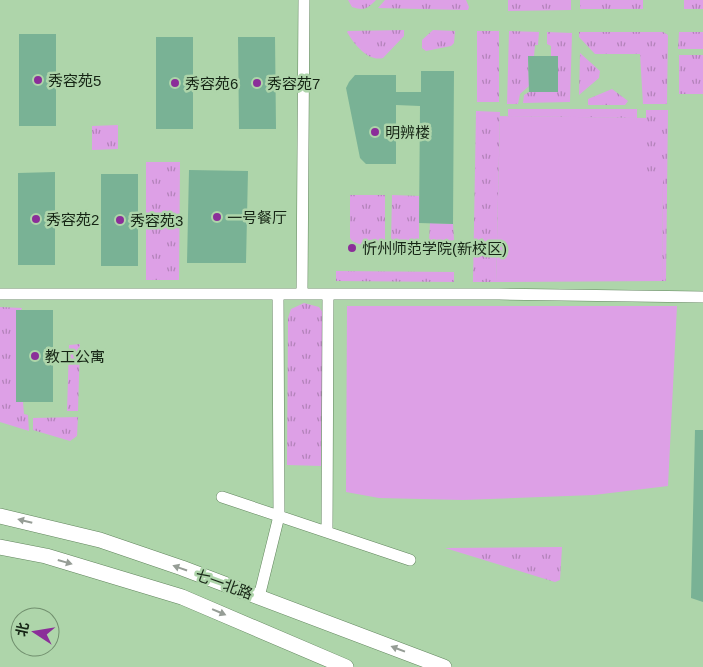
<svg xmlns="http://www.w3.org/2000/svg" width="703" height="667" font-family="Arial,'Noto Sans SC',sans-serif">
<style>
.grass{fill:url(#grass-tufts)}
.pitch{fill:#dda0e6}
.building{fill:#79b295}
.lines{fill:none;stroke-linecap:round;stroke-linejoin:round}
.minor-casing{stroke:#61855d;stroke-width:12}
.major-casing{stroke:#61855d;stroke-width:16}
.minor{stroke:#fff;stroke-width:11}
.major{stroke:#fff;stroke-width:15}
.oneway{fill:#969d96}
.poi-dot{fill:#8b2e99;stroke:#aed5aa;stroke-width:2}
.labels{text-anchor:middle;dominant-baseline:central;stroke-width:5;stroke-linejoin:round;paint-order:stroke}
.poi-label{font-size:15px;fill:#162515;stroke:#aed5aa;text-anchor:start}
.street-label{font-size:15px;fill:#162515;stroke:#aed5aa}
</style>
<defs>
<pattern id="grass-tufts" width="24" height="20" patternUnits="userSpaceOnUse" patternTransform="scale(1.25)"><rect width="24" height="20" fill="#dda0e6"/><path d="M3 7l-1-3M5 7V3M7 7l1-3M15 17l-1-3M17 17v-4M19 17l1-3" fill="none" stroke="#b282b9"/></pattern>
</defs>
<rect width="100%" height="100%" fill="#aed5aa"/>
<path class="grass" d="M348,0H376C367,9 364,11 352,7Z
M385,0H466L469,7L468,10H463L378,8Z
M508,0H571V10L508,11Z
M580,0H643V9H580Z
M684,0H703V9H684Z
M404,30V36L383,58C368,62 354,44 347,32L348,31Z
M433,30L455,31L454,43L451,46L426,51L422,48V40Z
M477,31H499V102H477Z
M509,31L539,32L538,45H535L534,56H528L529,86L520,94L518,104H507Z
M547,32L572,33L570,102L523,103L524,95L529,92H558V56H551V46L547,44Z
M579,32H663L668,35L667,104H643L640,54H595L579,37Z
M679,32H703V49H678Z
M580,53L600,71L599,78L579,95Z
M679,55H703V94H679Z
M612,89L628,101L625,105H588V99Z
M508,109H637V118L508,116Z
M646,110H668L666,281H662L663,179L646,178Z
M476,111L500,112L496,282H473Z
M118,125V149L92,150V126Z
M146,162H180L179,280H146Z
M350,195H385V244C374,244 356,248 350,238Z
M392,195L419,196V243L391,242Z
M430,223L453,224L454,240L442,243L429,242Z
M336,271L454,272V282L336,281Z
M304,303L319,307L323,313L321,466L287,465L288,318L291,309Z
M0,307L22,308L21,310H16V402H23L24,414L28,415L29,431L0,422Z
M80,344L78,411H67L69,345Z
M78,417L77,436L70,441L33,430V418Z
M562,547L560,580L555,582L445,548Z"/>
<path class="pitch" d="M500,116L646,118V178H663L662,281L496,282Z
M347,306H677L668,486L594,495L463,500L379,498L346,492Z"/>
<path class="building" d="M19,34H56V126H19Z
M156,37H193V129H156Z
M238,37H275L276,129H239Z
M528,56H558V92H529Z
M421,71H454L453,224L419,223L420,106L396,105V164H366L360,158L346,88L349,82L355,75H396V92H421Z
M189,170L248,171L246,263H187Z
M55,172V265H18V173Z
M101,174H138V266H101Z
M16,310H53V402H16Z
M695,430H703V602L691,598Z"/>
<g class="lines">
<g class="minor-casing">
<path id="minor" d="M0,294H499L703,297
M302,294L304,0
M222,497L410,560
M327,532L328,294
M259,597L279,516L278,294"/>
</g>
<g class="major-casing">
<path id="major" d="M0,516L100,540L182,568L444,667
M0,547L46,556L182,597L346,667"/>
</g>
<use href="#minor" class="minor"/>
<use href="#major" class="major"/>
</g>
<defs><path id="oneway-solid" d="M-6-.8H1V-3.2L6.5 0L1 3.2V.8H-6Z" transform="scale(1.25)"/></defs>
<g class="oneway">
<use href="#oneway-solid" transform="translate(25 521) rotate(-166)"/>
<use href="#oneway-solid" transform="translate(65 562) rotate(16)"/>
<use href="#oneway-solid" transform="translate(180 568) rotate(-161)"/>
<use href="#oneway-solid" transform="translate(219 612) rotate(23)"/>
<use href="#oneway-solid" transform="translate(398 649) rotate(-159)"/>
</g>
<g class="poi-dot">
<circle cx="38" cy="80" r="5"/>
<circle cx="175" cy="83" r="5"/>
<circle cx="257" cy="83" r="5"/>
<circle cx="375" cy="132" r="5"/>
<circle cx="217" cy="217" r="5"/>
<circle cx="36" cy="219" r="5"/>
<circle cx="120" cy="220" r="5"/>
<circle cx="352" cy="248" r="5"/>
<circle cx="35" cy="356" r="5"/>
</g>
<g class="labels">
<g class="poi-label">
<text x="48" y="80">秀容苑5</text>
<text x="185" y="83">秀容苑6</text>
<text x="267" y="83">秀容苑7</text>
<text x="385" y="132">明辨楼</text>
<text x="227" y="217">一号餐厅</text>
<text x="46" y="219">秀容苑2</text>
<text x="130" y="220">秀容苑3</text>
<text x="362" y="248">忻州师范学院(新校区)</text>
<text x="45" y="356">教工公寓</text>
</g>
<g class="street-label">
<text transform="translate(224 584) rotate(20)">七一北路</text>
</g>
</g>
<g transform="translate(35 632) rotate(282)"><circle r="24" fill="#aed5aa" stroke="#718f6e"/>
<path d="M0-4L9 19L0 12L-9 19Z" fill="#8b2e99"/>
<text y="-8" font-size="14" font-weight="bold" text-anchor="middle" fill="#162515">北</text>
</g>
</svg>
